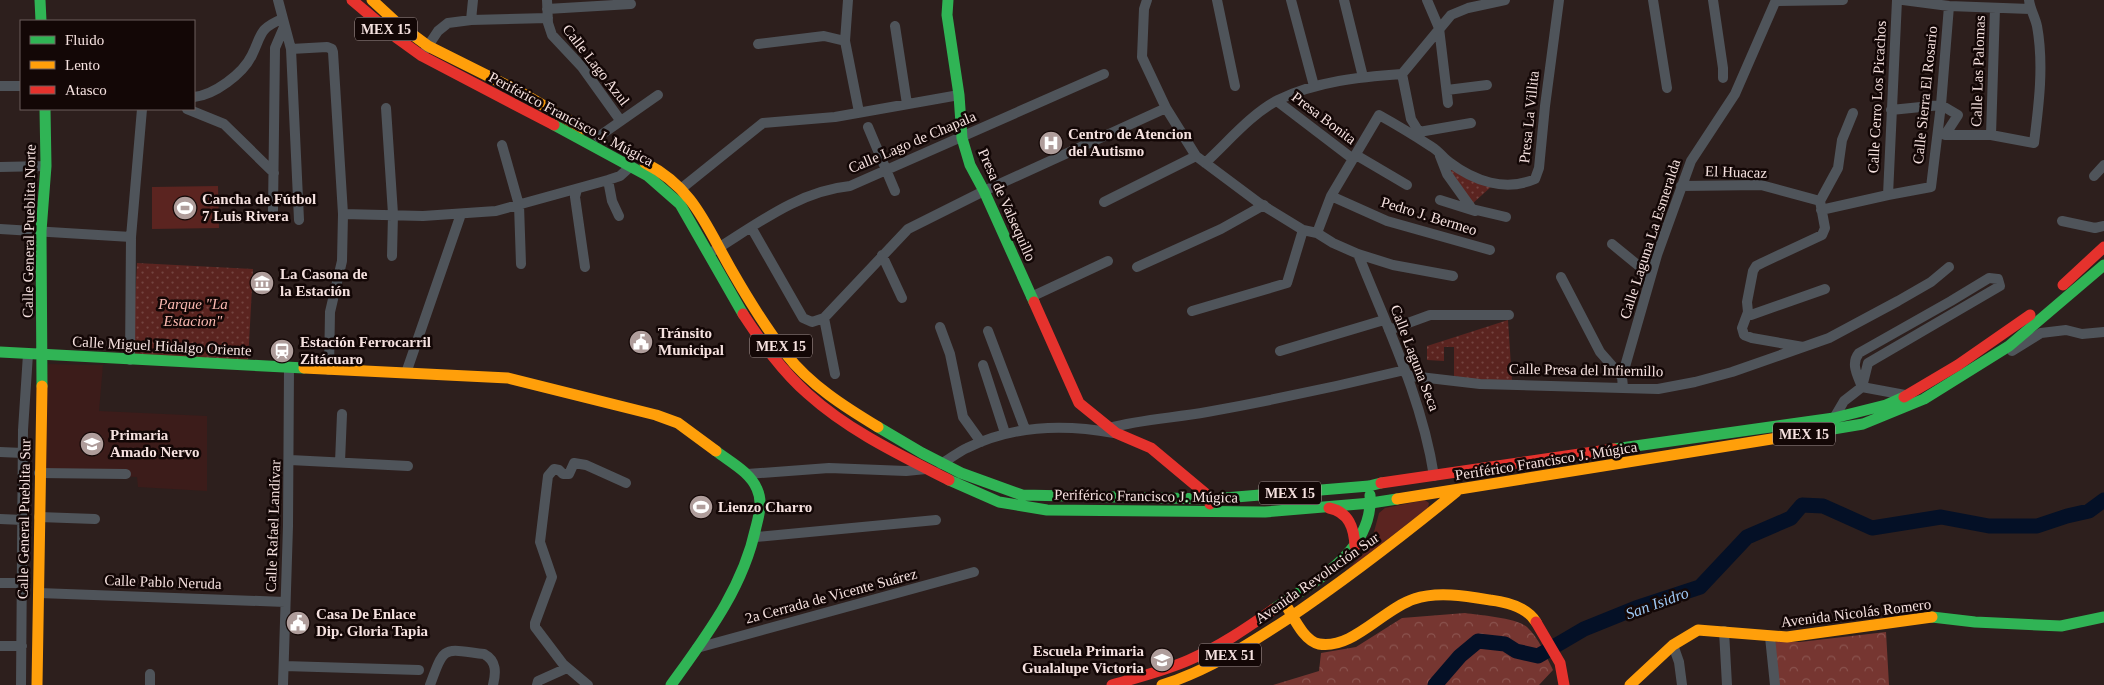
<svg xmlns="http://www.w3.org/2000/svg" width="2104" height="685" font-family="'Times New Roman',serif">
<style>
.built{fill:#3c1c1a}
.green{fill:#5b2420}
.forest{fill:url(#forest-crowns)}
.park{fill:url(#park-dots)}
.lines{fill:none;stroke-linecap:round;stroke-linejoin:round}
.river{stroke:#041026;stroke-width:15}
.street{stroke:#4f545a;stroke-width:10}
.fast{stroke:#30b455;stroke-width:11}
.slow{stroke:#ff9f0a;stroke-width:11}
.jam{stroke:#e5322d;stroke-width:11}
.labels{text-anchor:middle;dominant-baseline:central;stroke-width:5;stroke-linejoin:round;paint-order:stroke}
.shield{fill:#130706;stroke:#b1a09e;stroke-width:1}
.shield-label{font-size:14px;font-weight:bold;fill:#f5e1df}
.street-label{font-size:15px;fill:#f5e1df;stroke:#130706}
.poi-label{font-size:15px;font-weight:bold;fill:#f5e1df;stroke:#130706;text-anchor:start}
.park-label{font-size:15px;font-style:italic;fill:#fab8b0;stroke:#130706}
.water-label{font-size:16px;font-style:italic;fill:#9fc9f6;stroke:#130706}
</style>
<defs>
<pattern id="forest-crowns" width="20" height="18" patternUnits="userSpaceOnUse" patternTransform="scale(1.25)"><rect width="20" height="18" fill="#763631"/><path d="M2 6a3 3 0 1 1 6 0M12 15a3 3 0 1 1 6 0" fill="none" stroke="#8a534e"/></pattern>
<pattern id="park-dots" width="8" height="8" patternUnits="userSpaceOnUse" patternTransform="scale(1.25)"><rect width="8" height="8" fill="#5b2420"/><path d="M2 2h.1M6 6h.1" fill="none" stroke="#734440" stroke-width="1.8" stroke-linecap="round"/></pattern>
</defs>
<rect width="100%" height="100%" fill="#2d1f1d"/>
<path class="built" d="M48,364L103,365L99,411L207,416V491L138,487L137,477L42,473Z"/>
<path class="green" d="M218,186L219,228L152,229V187Z
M1425,500L1429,503L1428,508L1344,573L1370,547L1379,513L1385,508Z"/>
<path class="forest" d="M1465,613C1479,615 1517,618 1527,627C1539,638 1546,656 1553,670L1539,685H1273L1319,671L1321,653L1356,647L1402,618Z
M1886,632L1889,685H1779L1774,642H1800Z"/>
<path class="park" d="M1447,169H1457L1492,186L1472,204Z
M137,263L253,269L248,362L132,356Z
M1508,320L1512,381H1481L1454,376V347H1444V361L1427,360V346Z"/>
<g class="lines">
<path class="river" d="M1435,685L1460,656L1478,641L1505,644L1516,651L1538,656L1584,629L1636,608L1700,587L1747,537L1791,518L1802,505L1823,506L1872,528L1941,517L1989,526H2037L2067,516L2089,511L2104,500"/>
<path class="street" d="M278,0L291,49L299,220
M547,0L548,23L552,35L582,67L620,120
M848,0L845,41L859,112
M1147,0L1144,9L1142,57L1166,108L1196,156L1259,203L1303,230L1317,233L1333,243L1358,254L1393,265L1453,276
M1217,0L1235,86
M1291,0L1314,86
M1344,0L1363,77
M1427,0L1439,28L1448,103
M1653,0L1667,88
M1713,0L1723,68V78
M1903,0L1949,6L2030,9
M1776,1L1843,0
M547,9L631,4
M471,20L473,0
M895,26L907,104
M758,44L824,36L845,41
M291,49L327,47L332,49L333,52L343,214L342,261L330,312L329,370
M426,49L438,31L448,23L471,20L548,18
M1402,74L1451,15L1468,8L1505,0
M1402,74L1411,119L1419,132L1420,139
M0,86H21
M1447,90L1487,85
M194,97C214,95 243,74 252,55C262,35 258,29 282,19
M1277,101L1353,159
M386,108L393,214L392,256
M187,109L224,124L274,173
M1891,110L1941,105L1958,115L1945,135H1991L2034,143C2039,104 2044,64 2037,26C2035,17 2030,9 2029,0
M868,127L895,191
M1419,132L1471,123
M1991,135L1995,8
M598,137L658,95
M502,145L519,205L521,264
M1356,155L1407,185
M1440,156L1447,174L1472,209L1506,217
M1205,163C1228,142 1251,114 1278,100C1317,81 1360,77 1402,74
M0,167L46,166
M2094,176L2104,165
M608,180L612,201L619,216
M1681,186L1761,185L1820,201
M682,188L763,123L835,117L959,95
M577,189L575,197L585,267
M1888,195L1897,0
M1331,196L1387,221L1490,250
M1440,200L1475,211
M1820,201L1838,168L1842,140L1853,113
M1104,202L1196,156
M1821,210L1888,195L1931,187L1941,105L1949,6
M273,211L275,48L284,27
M343,214L423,216L496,211L608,180L620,176L631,166
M2062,221L2095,228L2104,226
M751,227L803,318L812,322L824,318L908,229L984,191L1166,108
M0,229L131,237
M1317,233L1331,196L1379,115C1397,125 1415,136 1432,147C1439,151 1443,158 1449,162C1474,181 1505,192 1535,179L1539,168L1545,106L1559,0
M1612,244L1651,276
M715,250C757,224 799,191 850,186L1104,74
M1358,254C1387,327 1422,398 1434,476
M882,255L902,298
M1137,267L1221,229L1264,205
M1561,277L1600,352L1622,377
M1031,297L1108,261
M1192,311L1287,283L1303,230
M1748,312L1751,315L1825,289
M824,318L835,374
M940,327L950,354L963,417L981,442
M1389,330L1430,315H1509
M988,331L1025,429
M1803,347L1752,338L1744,335L1742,328L1748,312L1747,302L1753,271L1756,266L1762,263L1822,235L1825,228L1820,201
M1280,351L1384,320
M2012,351L2041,333L2066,330L2082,334L2104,332
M130,360L131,237L142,109
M983,365L1005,433
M406,373L461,214
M1406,374L1411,376L1480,384L1658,389L1695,382L1732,372L1829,338L1898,301L1931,282L1949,267
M1623,387L1622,377L1657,255L1691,161L1735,94L1776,0
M1862,387L1905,395
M1834,418L1844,401L1862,387L1868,363L2000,286L1998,279L1989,278L1951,301L1859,353C1850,364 1858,376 1862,387
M1109,428C1142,419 1174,418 1207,412C1273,400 1339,386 1405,370
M0,452L23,453
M290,460L408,466
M340,462L342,414
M941,464C950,459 958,452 967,448C1013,425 1065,424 1114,433
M39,473L126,474
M747,474L829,468L906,471L926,469
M39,517L95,519
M0,519L23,520
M756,537L936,520
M0,583H22
M39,593L285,602
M1724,631L1727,685
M1770,637L1775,685
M1673,645L1679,662L1682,685
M0,646H22
M697,648L974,572
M284,666L419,670
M21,685L23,430L28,354
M150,685V674
M283,685L288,526L289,368
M430,685C445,644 443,649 484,654C497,661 496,673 493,685
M537,685L538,681L567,668
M588,685L563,664L535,627V623L552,577L540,542L548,476L554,469L559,470L563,474H569L574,463L586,465L626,483"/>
<path class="fast" d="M40,0L41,21
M948,0L947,15L959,95L962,138L970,165L984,191L1034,302
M554,125L648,176L680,204L743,314
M0,352L304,368
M42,386L41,231L46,166L45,109
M878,427L922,453L961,473L1022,495L1212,499L1369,486L1381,483
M1815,432L1863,424L1924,399L2009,346L2104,265
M1614,449L1834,418L1886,405L1904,397
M949,480L999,502L1047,510L1265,512L1371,503L1397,499
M1274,609C1314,582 1374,551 1370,495
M1932,617L1975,622L2061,626L2104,617
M671,685C707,635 743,588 756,527C759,515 763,502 757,489C750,472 730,462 716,451"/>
<path class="slow" d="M372,0L397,23L428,46L522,93L584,129
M645,163C694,188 706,226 732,271C748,299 766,328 786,354C810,385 845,407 878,427
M304,368L508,378L656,415L678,423L716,451
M1397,499L1815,432
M1287,607C1294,618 1304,641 1319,644C1352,650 1383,609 1414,599C1437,591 1466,596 1490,600C1507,602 1527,607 1536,622
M37,685L42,386
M1162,685C1207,671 1246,646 1286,620C1345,580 1401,537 1456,492
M1630,685L1673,645L1698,630L1787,637L1932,617"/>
<path class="jam" d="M352,0L397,38L422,56L554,125
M2063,285L2104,247
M1034,302L1079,403L1116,433L1151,448L1212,499L1210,504
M743,314C762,343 782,371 808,394C849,431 900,455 949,480
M1904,397L1958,365L2030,315
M1381,483L1614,449
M1329,508C1349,512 1354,528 1355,546
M1536,622L1560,663L1564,685
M1112,685C1138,677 1164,671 1189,660C1219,647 1247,628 1274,609"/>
</g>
<defs>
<g id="hospital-disc" transform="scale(1.25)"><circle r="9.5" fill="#af9d9b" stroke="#130706"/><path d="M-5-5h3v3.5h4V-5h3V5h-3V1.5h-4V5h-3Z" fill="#fff"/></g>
<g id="stadium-disc" transform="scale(1.25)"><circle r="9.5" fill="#af9d9b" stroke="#130706"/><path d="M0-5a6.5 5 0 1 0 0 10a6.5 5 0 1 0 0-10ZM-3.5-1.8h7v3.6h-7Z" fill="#fff"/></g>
<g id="museum-disc" transform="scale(1.25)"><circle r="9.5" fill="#af9d9b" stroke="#130706"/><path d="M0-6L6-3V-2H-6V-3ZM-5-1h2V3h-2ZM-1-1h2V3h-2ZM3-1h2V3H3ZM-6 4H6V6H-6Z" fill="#fff"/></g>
<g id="civic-disc" transform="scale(1.25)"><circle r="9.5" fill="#af9d9b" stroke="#130706"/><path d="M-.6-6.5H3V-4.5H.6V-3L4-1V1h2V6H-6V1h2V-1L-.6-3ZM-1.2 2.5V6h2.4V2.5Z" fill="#fff"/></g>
<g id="station-disc" transform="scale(1.25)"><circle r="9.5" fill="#af9d9b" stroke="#130706"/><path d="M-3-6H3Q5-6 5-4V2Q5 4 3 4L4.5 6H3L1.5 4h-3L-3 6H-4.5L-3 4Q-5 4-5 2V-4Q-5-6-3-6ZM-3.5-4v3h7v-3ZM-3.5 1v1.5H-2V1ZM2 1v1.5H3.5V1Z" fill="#fff"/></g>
<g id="school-disc" transform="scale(1.25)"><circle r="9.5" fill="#af9d9b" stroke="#130706"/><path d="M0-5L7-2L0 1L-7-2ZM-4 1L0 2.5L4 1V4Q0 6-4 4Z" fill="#fff"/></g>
</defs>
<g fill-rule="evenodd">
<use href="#hospital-disc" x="1051" y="143"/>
<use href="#stadium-disc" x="185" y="208"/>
<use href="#museum-disc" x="262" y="283"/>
<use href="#civic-disc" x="641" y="342"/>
<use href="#station-disc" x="282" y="351"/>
<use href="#school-disc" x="92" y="444"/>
<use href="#stadium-disc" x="701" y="507"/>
<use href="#civic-disc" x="298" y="623"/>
<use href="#school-disc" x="1162" y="660"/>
</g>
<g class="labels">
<g class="shield">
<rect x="355" y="17.5" width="62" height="23" rx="4"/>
<rect x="750" y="334.5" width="62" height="23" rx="4"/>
<rect x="1773" y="422.5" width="62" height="23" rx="4"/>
<rect x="1259" y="481.5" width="62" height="23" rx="4"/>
<rect x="1199" y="643.5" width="62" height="23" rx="4"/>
</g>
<g class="shield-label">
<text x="386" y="29">MEX 15</text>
<text x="781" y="346">MEX 15</text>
<text x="1804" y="434">MEX 15</text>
<text x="1290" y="493">MEX 15</text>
<text x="1230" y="655">MEX 51</text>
</g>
<g class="street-label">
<text transform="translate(596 65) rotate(52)">Calle Lago Azul</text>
<text transform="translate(1978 71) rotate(-88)">Calle Las Palomas</text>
<text transform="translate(1925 95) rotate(-84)">Calle Sierra El Rosario</text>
<text transform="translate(1877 97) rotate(-87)">Calle Cerro Los Picachos</text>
<text transform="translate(1529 117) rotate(-84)">Presa La Villita</text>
<text transform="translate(1324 118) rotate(37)">Presa Bonita</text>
<text transform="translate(571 119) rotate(28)">Periférico Francisco J. Múgica</text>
<text transform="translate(912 142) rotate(-23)">Calle Lago de Chapala</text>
<text transform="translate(1736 172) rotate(2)">El Huacaz</text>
<text transform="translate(1007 205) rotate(66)">Presa de Valsequillo</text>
<text transform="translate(1429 216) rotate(17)">Pedro J. Bermeo</text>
<text transform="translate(29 231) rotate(-89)">Calle General Pueblita Norte</text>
<text transform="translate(1650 239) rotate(-72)">Calle Laguna La Esmeralda</text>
<text transform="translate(162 346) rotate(3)">Calle Miguel Hidalgo Oriente</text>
<text transform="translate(1415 358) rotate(69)">Calle Laguna Seca</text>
<text transform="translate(1586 370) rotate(1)">Calle Presa del Infiernillo</text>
<text transform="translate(1546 461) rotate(-9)">Periférico Francisco J. Múgica</text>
<text transform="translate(1146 496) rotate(1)">Periférico Francisco J. Múgica</text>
<text transform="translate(24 519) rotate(-89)">Calle General Pueblita Sur</text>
<text transform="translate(273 526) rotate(-88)">Calle Rafael Landívar</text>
<text transform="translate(1317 578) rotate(-35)">Avenida Revolución Sur</text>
<text transform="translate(163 582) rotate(2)">Calle Pablo Neruda</text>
<text transform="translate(831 596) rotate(-15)">2a Cerrada de Vicente Suárez</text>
<text transform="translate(1856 613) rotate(-7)">Avenida Nicolás Romero</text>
</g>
<g class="poi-label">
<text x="1068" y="134">Centro de Atencion<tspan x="1068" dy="17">del Autismo</tspan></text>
<text x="202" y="199">Cancha de Fútbol<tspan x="202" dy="17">7 Luis Rivera</tspan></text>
<text x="280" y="274">La Casona de<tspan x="280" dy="17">la Estación</tspan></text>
<text x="658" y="333">Tránsito<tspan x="658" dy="17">Municipal</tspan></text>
<text x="300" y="342">Estación Ferrocarril<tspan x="300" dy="17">Zitácuaro</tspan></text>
<text x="110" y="435">Primaria<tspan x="110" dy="17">Amado Nervo</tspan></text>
<text x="718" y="507">Lienzo Charro</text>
<text x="316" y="614">Casa De Enlace<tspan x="316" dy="17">Dip. Gloria Tapia</tspan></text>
<text x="1144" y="651" text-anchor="end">Escuela Primaria<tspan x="1144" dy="17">Gualalupe Victoria</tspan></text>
</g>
<g class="park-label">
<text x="193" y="304">Parque "La<tspan x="193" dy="17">Estacion"</tspan></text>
</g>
<g class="water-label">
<text transform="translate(1657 603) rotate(-20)">San Isidro</text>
</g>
</g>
<rect x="20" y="20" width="175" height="90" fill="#130706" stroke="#6d5e5d"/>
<rect x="30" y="36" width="25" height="8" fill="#30b455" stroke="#6d5e5d"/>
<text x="65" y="45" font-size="15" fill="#f5e1df">Fluido</text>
<rect x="30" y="61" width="25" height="8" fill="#ff9f0a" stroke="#6d5e5d"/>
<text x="65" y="70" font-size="15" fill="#f5e1df">Lento</text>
<rect x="30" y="86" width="25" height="8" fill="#e5322d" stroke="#6d5e5d"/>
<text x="65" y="95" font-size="15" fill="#f5e1df">Atasco</text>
</svg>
